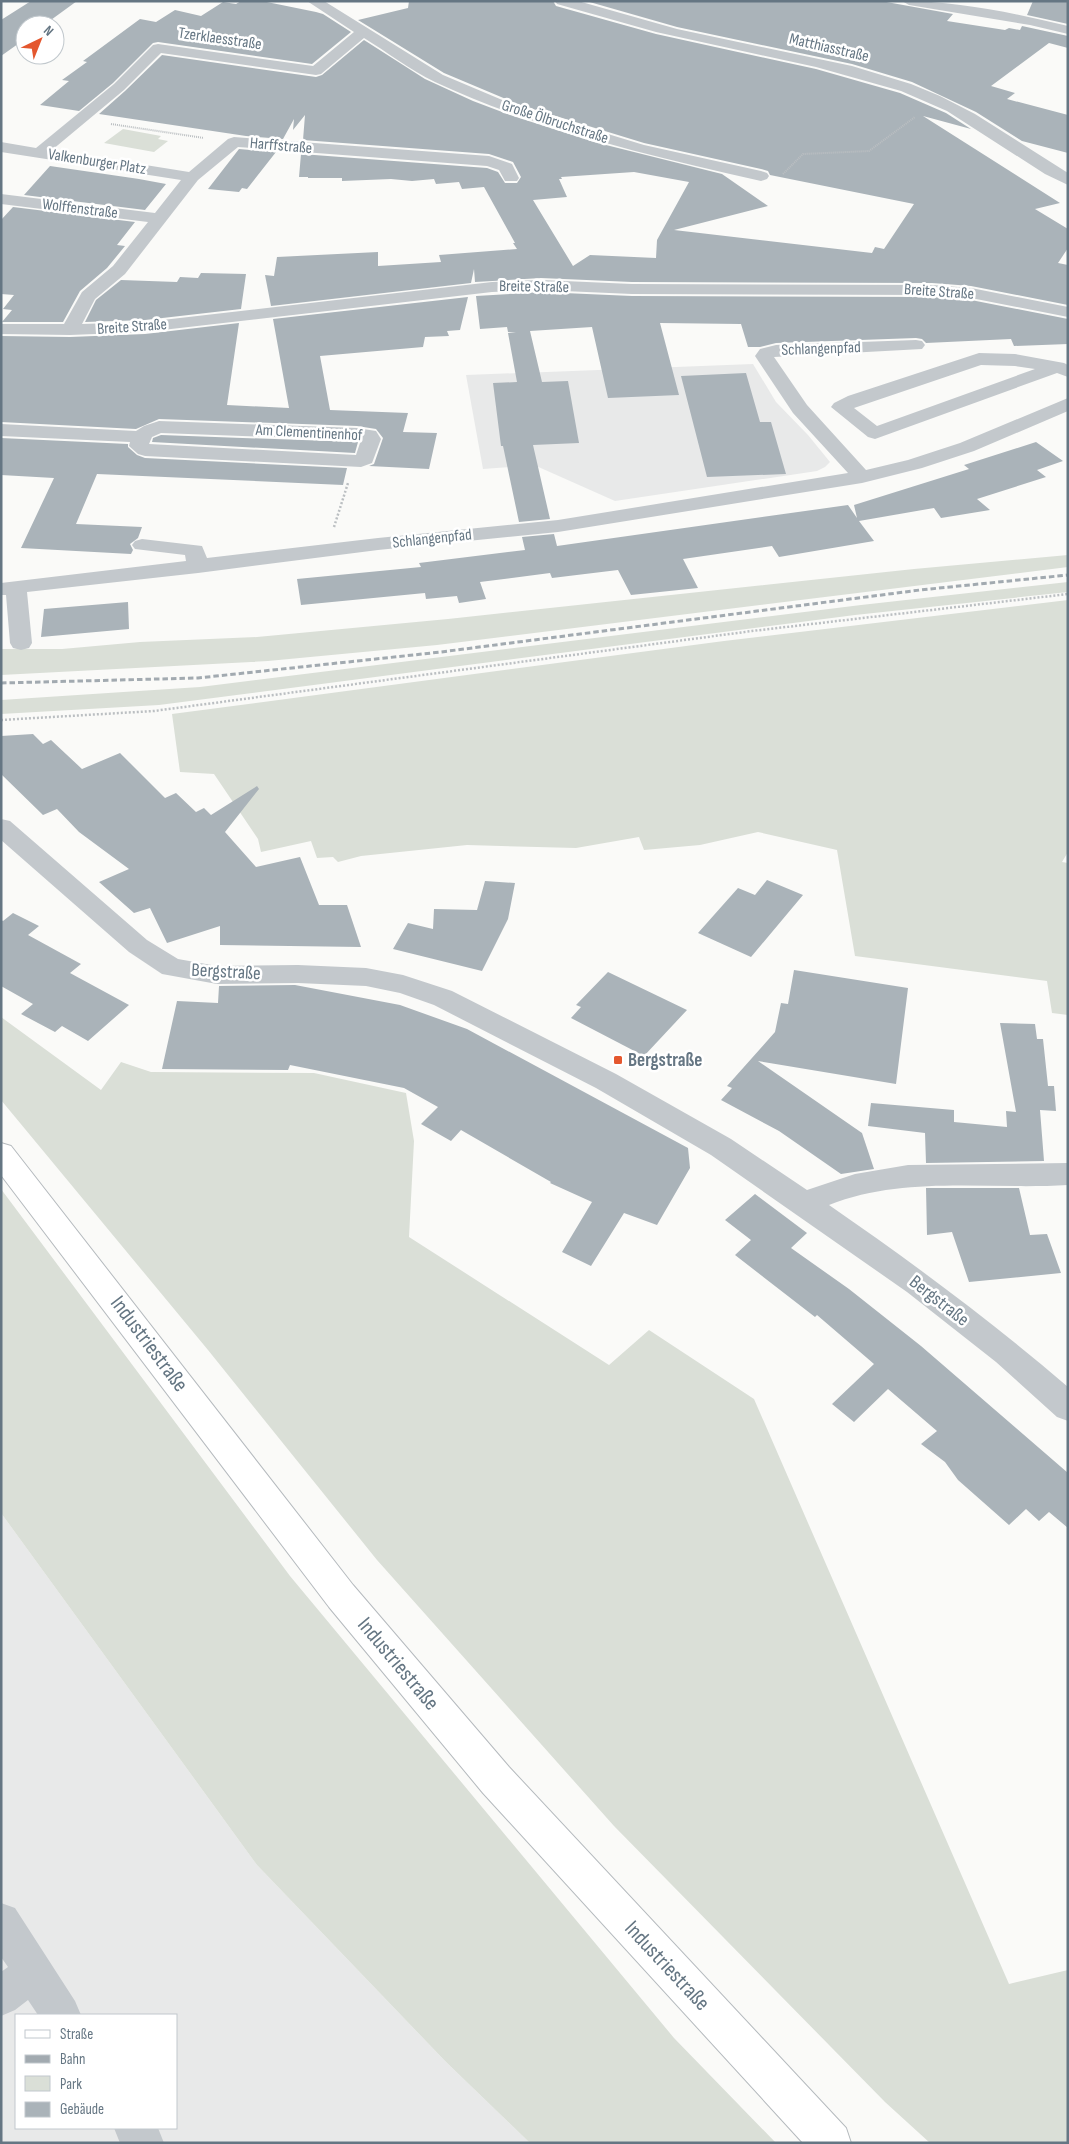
<svg xmlns="http://www.w3.org/2000/svg" width="1069" height="2144" font-family="'Sofia Sans Condensed',sans-serif">
<style>
.built{fill:#e8e9e9;fill-rule:evenodd}
.green{fill:#dadfd7}
.building{fill:#aab3b9;fill-rule:evenodd}
.lines{fill:none;stroke-linecap:round;stroke-linejoin:round}
.major-casing{stroke:#b5babe;stroke-width:2}
.path-far1{stroke:#bbbfc2;stroke-width:2;stroke-dasharray:1 1;stroke-linecap:butt}
.path{stroke:#bbbfc2;stroke-width:2.5;stroke-dasharray:2 2;stroke-linecap:butt}
.minor{fill:#c3c8cc;fill-rule:evenodd}
.major{fill:#fff;fill-rule:evenodd}
.rail{stroke:#a2aab0;stroke-width:3;stroke-dasharray:5.5 3;stroke-linecap:butt}
.poi-dot{fill:#e4572e;stroke:#fff;stroke-width:2}
.labels{text-anchor:middle;dominant-baseline:central;stroke-width:5;stroke-linejoin:round;paint-order:stroke}
.far-street-label{font-size:16px;fill:#657683;stroke:#fff}
.street-label{font-size:19px;fill:#657683;stroke:#fff}
.poi-label{font-size:19px;font-weight:bold;fill:#657683;stroke:#fff;text-anchor:start}
.near-street-label{font-size:22px;fill:#657683;stroke:#fff}
</style>
<rect width="100%" height="100%" fill="#fafaf8"/>
<path class="built" d="M753,364L776,402L808,435L830,462L825,467L817,471L615,501L534,465L483,469L466,375Z
M1,1513L257,1865L446,2062L530,2143H1ZM16,2015H176V2128H16Z"/>
<path class="green" d="M123,129L161,136L158,139L168,141L154,152L104,143Z
M1068,555V567L437,645L268,661L1,675V649H62L140,642L257,637L448,619L914,569Z
M1068,582V592L855,615L159,705L1,714V700L200,687L861,605Z
M1068,600V852L1062,862L1068,863V1015L1052,1013L1047,981L855,956L837,850L758,832L700,845L644,850L639,837L576,848L467,845L361,856L338,862L333,857L317,858L311,841L261,852L258,839L214,774L180,772L172,714L724,641Z
M1,1017L101,1090L121,1062L151,1072L314,1073L406,1093L414,1141L409,1237L609,1365L649,1330L754,1399L1009,1984L1068,1970V2143H930L885,2102L614,1826L377,1560L208,1350L1,1100Z
M1,1189L290,1576L674,2038L776,2143H530L446,2062L257,1865L1,1513Z"/>
<path class="building" d="M31,1H77L44,25H25V39L1,56V20Z
M241,1H262L316,12L323,14L351,32L312,64L158,42L153,43L113,83L79,111L40,105L69,81L62,80L87,62L83,61L140,19L156,22L175,10L201,16L223,2L236,4Z
M409,1H553L556,6L656,34L816,69L900,93L946,113L971,129L923,116L1060,203L1035,209L1068,229V248L1058,263L1068,265V305L971,286L932,283L632,282L541,278L475,282L474,269L471,283L271,306L265,275L274,276L277,257L378,252V266L441,262L439,255L517,249L513,243H515L484,187L462,189L459,182L436,184L434,179L412,181L391,179L342,181V178H308V177H299L301,154L487,168L498,172L505,183H517L521,177L513,162L489,154L303,140L305,115L293,130L294,119L283,139L246,136L99,114L125,91L162,55L316,77L322,75L364,40L425,79L473,101L513,116L594,142L722,174L768,206L674,230L872,253L875,247L884,249L914,204L770,175L768,171L761,169L644,143L520,105L444,73L358,20L408,8ZM634,172L689,182L657,240L656,258L590,255L573,266L533,200L567,197L559,179H562L561,177Z
M586,1H881L953,14L947,21L1005,30L1009,28L1020,30L1022,26L1068,36V48L1049,43L991,86L1015,93L1007,99L1068,115V153L1022,141L976,112L912,82L852,64L677,27Z
M1033,1H1068V24L1027,15Z
M239,149L276,152L247,189L242,188L239,192L208,189Z
M50,166L139,179L166,184L145,210L24,195Z
M13,207L135,222L117,245L125,246L107,268L80,291L63,322H2L12,310L3,309L14,295L1,294V220Z
M201,273L246,274L241,309L145,320L85,322L96,300L121,280L177,282L180,277L198,278Z
M541,292L632,296L932,297L971,300L1068,319V344L1014,346L1011,339L926,343L922,339L916,338L776,343L760,347H748L741,324L660,323L679,395L608,398L592,327L530,331L542,382L568,381L579,443L533,445L550,519L519,522L503,446H501L493,383L517,382L508,333L516,332H508L507,327L480,329L476,296Z
M468,297L460,330L447,331L449,336L425,337L423,347L320,356L330,410L408,413L403,432L437,433L429,469L369,466L374,464L383,438L376,429L357,426L159,419L136,429L1,422V336L70,337L145,334L239,323L227,405L289,408L273,319Z
M746,373L760,422H771L786,474L707,477L681,376Z
M161,435L357,442H358L355,453L152,442L153,438Z
M1,438L128,444V447L137,455L145,458L347,468L343,485L97,474L76,524L142,527L138,538L130,544L133,550L131,554L21,548L54,478L1,475Z
M1036,442L1063,461L1037,470L1046,477L977,499L990,510L941,518L934,508L859,521L874,541L779,557L772,546L683,559L698,588L631,595L618,570L552,578L550,573L480,582L486,599L459,603L457,596L426,599L425,593L301,605L297,579L421,567L419,563L525,550L522,537L554,534L557,546L848,505L857,518L854,505L969,469L964,465Z
M128,602L129,629L41,637L44,609Z
M33,734L43,744L51,740L82,769L120,753L165,798L176,793L196,812L204,808L211,815L257,786L259,789L225,832L256,867L300,857L319,905H347L361,947L220,945V926L167,943L150,908L134,913L99,882L129,869L79,832L57,809L43,815L1,774V736Z
M767,880L803,895L751,957L698,933L738,888L755,895Z
M485,881L515,883L508,919L482,971L393,949L408,923L433,929L434,909L477,910Z
M13,913L39,926L28,935L81,964L70,973L129,1005L88,1041L62,1026L55,1032L21,1014L33,1004L1,986V920L3,921Z
M794,970L908,988L896,1084L758,1061L862,1133L874,1169L841,1174L779,1131L721,1100L732,1088L727,1086L775,1032L781,1003L788,1004Z
M608,972L687,1010L644,1056L571,1018L581,1007L576,1005Z
M295,985L400,1005L467,1029L688,1148L690,1168L657,1225L624,1213L591,1266L562,1252L592,1202L550,1183L551,1182L461,1130L451,1141L421,1124L438,1107L404,1088L290,1065L288,1070L162,1069L177,1001L218,1003L219,986Z
M1000,1023L1035,1024L1037,1039H1043L1048,1086H1054L1056,1111L1040,1110L1044,1161L926,1163L925,1133L868,1126L871,1103L954,1110V1122L1007,1127L1006,1111L1016,1112Z
M926,1188H1019L1030,1235L1047,1234L1061,1273L969,1282L952,1232L927,1235Z
M755,1194L807,1233L791,1248L849,1289L921,1346L1068,1473V1528L1049,1512L1039,1521L1026,1509L1009,1525L958,1480L945,1462L921,1444L937,1431L888,1389L854,1422L832,1404L874,1364L817,1315L815,1317L735,1255L751,1240L725,1220Z"/>
<g class="lines">
<g class="major-casing">
<path id="major" d="M1,1143L11,1146L353,1585L509,1767L846,2128L851,2143H803L483,1793L329,1607L1,1175Z"/>
</g>
<path class="path-far1" d="M111,124L204,138
M783,174L803,154L869,151L915,117"/>
<path class="path" d="M334,527L348,483
M1,720L154,711L752,631L1068,594"/>
<path class="minor" d="M307,1H324L443,75L519,107L644,145L761,171L767,173L769,176L767,179L761,181C650,156 538,130 435,82C410,70 387,52 364,38L321,74L316,75L161,53L124,90L52,150L189,172L228,139L234,137L489,156L512,164L519,178L517,181H505L499,170L487,166L238,147L198,180L125,274L95,299L82,324L145,322L492,282L541,280L632,284L932,285L971,288L1068,307V317L971,298L932,295L632,294L541,290L492,292L145,332L70,335L1,334V324H64L82,292L113,266L148,222L1,204V194L155,213L181,180L1,152V142L36,148L114,84L153,45L158,44L313,66L354,32Z
M555,1H578L677,29L852,66L911,84L940,96L975,114L1068,173V185L1045,174L947,111L901,91L816,67L656,32L557,4Z
M902,1C958,1 1014,13 1068,26V34L1030,25L909,5Z
M916,340L922,341L925,345L922,349L774,357L807,405L866,470L908,460L960,443L1068,398V411L974,451L922,468L862,483L558,532L378,550L198,573L27,592L32,643L29,648L21,650L13,648L10,643L6,595H1V583L186,561L185,555L135,549L132,545L135,541L142,539L202,546L207,558L378,538L558,520L848,473L793,413L755,356L760,349L776,345Z
M979,353L1015,354L1064,363L1068,365V377L1057,373L875,439L868,437L831,407L834,403L848,396ZM981,365L1015,366L1035,369L877,426L854,408Z
M159,421L357,428L376,431L381,439L372,463L361,467L145,456L138,454L129,446L130,442L1,436V424L136,431L144,426ZM161,433L357,440H361L356,455L149,444L152,437Z
M1,819L10,821L147,940L178,959L217,966L298,965L366,968L403,975L452,991L616,1074L731,1139L807,1190L855,1174L908,1165L1068,1163V1185C988,1190 905,1175 829,1205C913,1263 991,1321 1068,1387V1421L1057,1417L996,1362L907,1292L711,1155L596,1088L434,1005L400,993L366,986L298,983L217,984L162,974L129,952L1,840Z
M1,1903L15,1908L75,2001L81,2015H38L28,2000L15,2010L1,2016V1972L8,1967L1,1957Z
M114,2128H158L164,2143H120Z"/>
<use href="#major" class="major"/>
<path class="rail" d="M1,683L198,678L441,652L920,590L1068,575"/>
</g>
<rect class="poi-dot" x="613" y="1055" width="10" height="10" rx="2.5"/>
<g class="labels">
<g class="far-street-label">
<text transform="translate(220 39) rotate(8)">Tzerklaesstraße</text>
<text transform="translate(829 48) rotate(13)">Matthiasstraße</text>
<text transform="translate(555 122) rotate(18)">Große Ölbruchstraße</text>
<text transform="translate(281 146) rotate(5)">Harffstraße</text>
<text transform="translate(97 162) rotate(9)">Valkenburger Platz</text>
<text transform="translate(80 209) rotate(7)">Wolffenstraße</text>
<text transform="translate(534 287) rotate(1)">Breite Straße</text>
<text transform="translate(939 292) rotate(4)">Breite Straße</text>
<text transform="translate(132 327) rotate(-4)">Breite Straße</text>
<text transform="translate(821 349) rotate(-2)">Schlangenpfad</text>
<text transform="translate(309 433) rotate(3)">Am Clementinenhof</text>
<text transform="translate(432 539) rotate(-6)">Schlangenpfad</text>
</g>
<g class="street-label">
<text transform="translate(226 972) rotate(3)">Bergstraße</text>
<text transform="translate(939 1301) rotate(38)">Bergstraße</text>
</g>
<g class="poi-label">
<text x="628" y="1060">Bergstraße</text>
</g>
<g class="near-street-label">
<text transform="translate(149 1344) rotate(53)">Industriestraße</text>
<text transform="translate(398 1664) rotate(50)">Industriestraße</text>
<text transform="translate(667 1966) rotate(47)">Industriestraße</text>
</g>
</g>
<rect width="1069" height="2144" fill="none" stroke="#657683" stroke-width="5"/>
<rect x="15" y="2014" width="162" height="115" fill="#ffffff" stroke="#c1c8cd"/>
<rect x="25" y="2030" width="25" height="8" fill="#ffffff" stroke="#c1c8cd"/>
<text x="60" y="2039" font-size="15" fill="#657683">Straße</text>
<rect x="25" y="2055" width="25" height="8" fill="#a2aab0" stroke="#c1c8cd"/>
<text x="60" y="2064" font-size="15" fill="#657683">Bahn</text>
<rect x="25" y="2076" width="25" height="15" fill="#dadfd7" stroke="#c1c8cd"/>
<text x="60" y="2089" font-size="15" fill="#657683">Park</text>
<rect x="25" y="2102" width="25" height="15" fill="#aab3b9" stroke="#c1c8cd"/>
<text x="60" y="2114" font-size="15" fill="#657683">Gebäude</text>
<g transform="translate(40 40) rotate(43)"><circle r="24" fill="#ffffff" stroke="#c1c8cd"/>
<path d="M0-4L9 19L0 12L-9 19Z" fill="#e4572e"/>
<text y="-8" font-size="14" font-weight="bold" text-anchor="middle" fill="#657683">N</text>
</g>
</svg>
